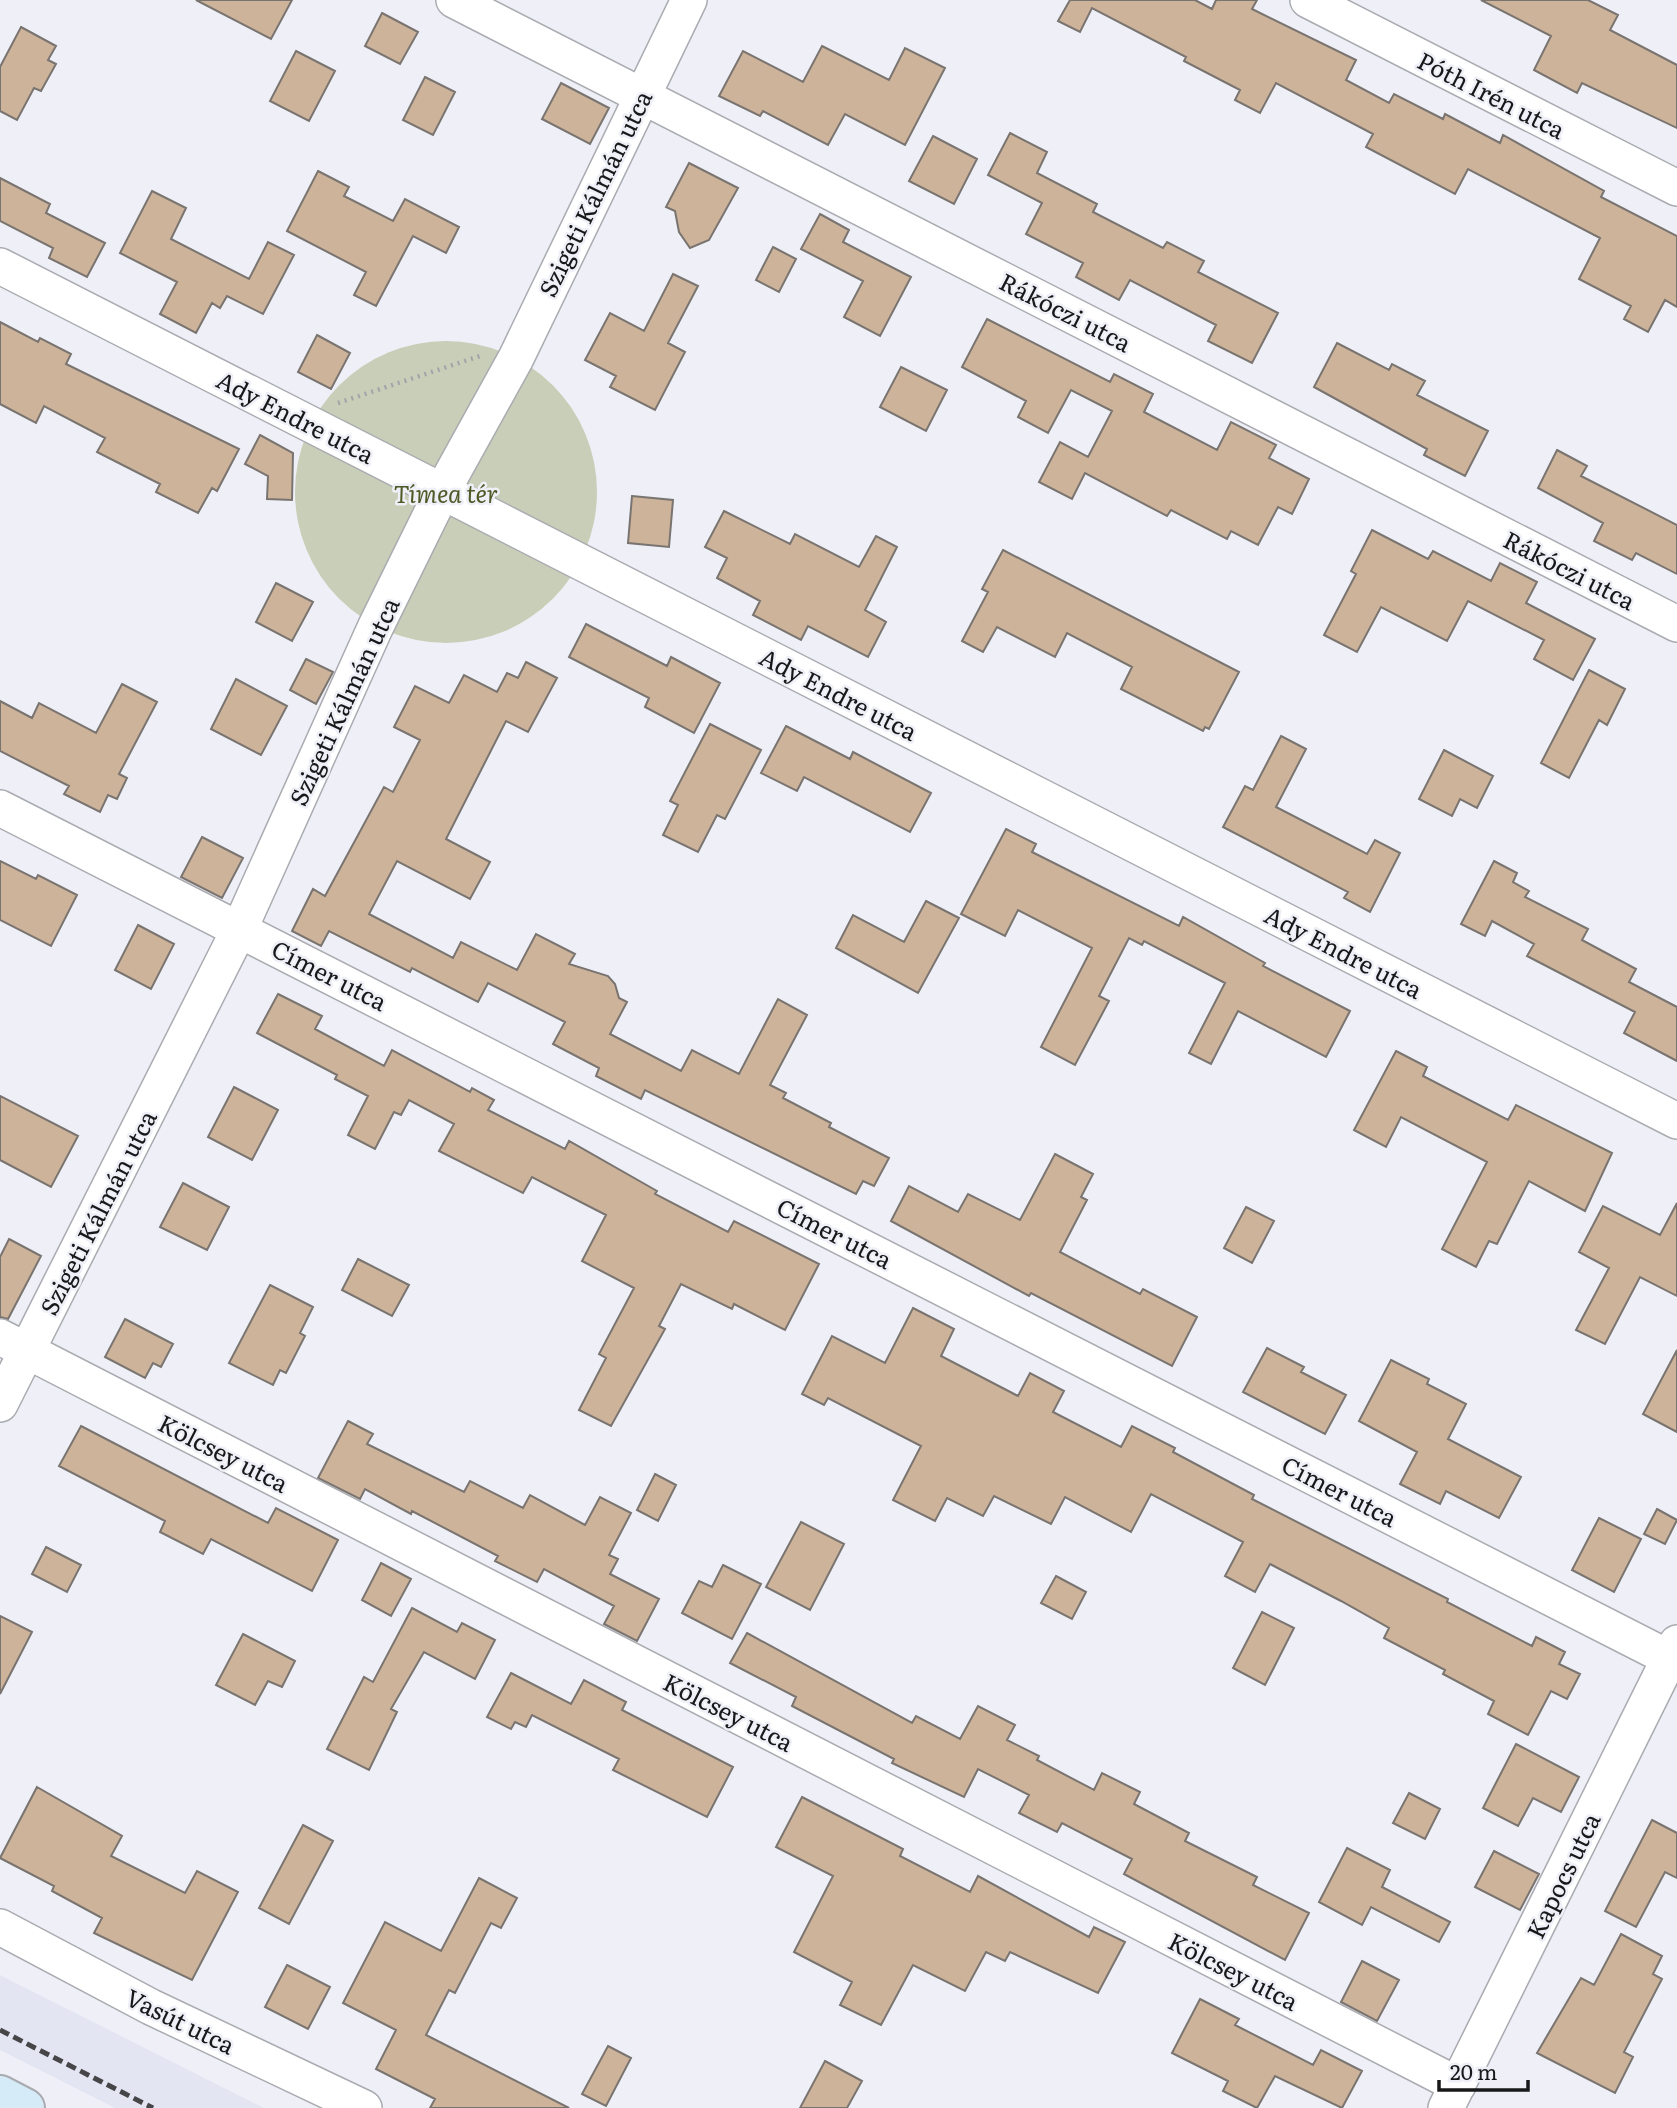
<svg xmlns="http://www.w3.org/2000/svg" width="1677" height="2108" font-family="Literata,serif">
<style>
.built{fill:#e4e5f3}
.green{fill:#c8ceb7}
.building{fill:#ceb39b;stroke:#797470;stroke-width:2}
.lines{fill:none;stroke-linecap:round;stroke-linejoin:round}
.minor-casing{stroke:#aaabb1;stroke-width:38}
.secondary-casing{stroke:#aaabb1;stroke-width:42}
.path{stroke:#a3a4a9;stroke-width:4.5;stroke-dasharray:2 5;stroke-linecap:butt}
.minor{stroke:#fff;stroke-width:35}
.secondary{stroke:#d5ebf8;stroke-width:38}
.rail{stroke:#464649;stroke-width:5;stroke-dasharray:10 5;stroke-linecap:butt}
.labels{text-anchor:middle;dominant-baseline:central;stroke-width:5;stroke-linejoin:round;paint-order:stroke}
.street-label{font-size:24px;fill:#18181a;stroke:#eff0f7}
.park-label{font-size:24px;font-style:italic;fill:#4f5a27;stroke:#eff0f7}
</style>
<rect width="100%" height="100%" fill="#eff0f7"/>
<path class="built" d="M0,1975L264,2108H115L0,2050Z"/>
<path class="green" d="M295 492a151 151 0 1 1 302 0a151 151 0 1 1-302 0Z"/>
<path class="building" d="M196,0H292L271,39Z
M1070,0H1195L1212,9L1216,0H1257L1252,9L1356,60L1346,80L1389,103L1394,94L1443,119L1445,114L1500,143L1503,135L1604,191L1601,197L1677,236V307L1665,300L1648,332L1624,319L1631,306L1579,279L1600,238L1468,169L1455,194L1366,147L1373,134L1276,83L1260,113L1235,100L1240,90L1184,61L1186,57L1092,8L1080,32L1058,21Z
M1481,0H1588L1618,15L1610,30L1677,65V128L1582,83L1577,93L1534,70L1551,36Z
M382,13L418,32L400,64L365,46Z
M21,27L56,46L48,60L56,64L41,91L34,88L17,120L0,111V67Z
M822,46L889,80L905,48L945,68L905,145L845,114L828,145L763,111L760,116L719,96L743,51L803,82Z
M296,51L335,71L309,121L270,101Z
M425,77L455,92L433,135L403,120Z
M561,83L609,108L590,144L542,119Z
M1010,133L1047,152L1037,173L1097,204L1093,212L1163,248L1167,242L1204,261L1198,272L1278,313L1252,363L1208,341L1216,325L1130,280L1119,300L1076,277L1083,263L1026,234L1042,203L988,175Z
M933,136L977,159L954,204L909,181Z
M689,163L738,188L709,240L690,248L679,232L675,211L666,207Z
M318,171L349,187L344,196L393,221L405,199L459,227L446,253L413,236L376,306L354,295L366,272L287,231Z
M0,178L50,204L46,213L105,243L87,277L49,258L53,248L0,221Z
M152,191L186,208L171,239L249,279L268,242L294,255L263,314L227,296L220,308L212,303L196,333L160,314L177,282L120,253Z
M820,214L849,230L843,242L911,277L880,336L844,317L863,281L801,249Z
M773,247L796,259L779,292L756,280Z
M673,274L698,286L668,343L685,352L655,410L610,387L616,376L585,360L610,313L644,331Z
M987,319L1110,382L1114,374L1153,394L1144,412L1217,450L1231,422L1276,445L1269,458L1309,479L1292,514L1278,507L1258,545L1231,531L1227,539L1171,510L1167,516L1085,473L1072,499L1039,482L1060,442L1088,457L1112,411L1071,390L1048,433L1018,417L1026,401L962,367Z
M0,322L38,342L40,338L71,354L66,364L239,449L217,491L212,488L198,513L156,492L160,484L97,452L105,438L44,406L36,423L0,404Z
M317,335L350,353L331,389L298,372Z
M1337,343L1389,370L1392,364L1425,381L1417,395L1488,431L1465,476L1424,455L1427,449L1314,387Z
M901,367L947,390L926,431L880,407Z
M260,435L293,453L292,500L267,499L268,476L245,464Z
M1557,450L1587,466L1581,476L1677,525V574L1636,553L1632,560L1594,541L1603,523L1538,488Z
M632,496L673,500L669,547L628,543Z
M724,511L790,544L795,534L859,567L876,536L897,547L865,610L886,622L868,657L808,626L801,640L753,615L760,601L717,578L727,558L705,547Z
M1372,530L1428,559L1433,551L1491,581L1500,563L1537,582L1526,603L1595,639L1573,680L1534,659L1544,640L1468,601L1447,641L1381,607L1357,652L1324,635L1356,574L1351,571Z
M1003,550L1239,672L1209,729L1205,727L1203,731L1121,689L1132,667L1067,633L1055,657L997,627L983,652L962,641L988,592L982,589Z
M276,583L313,602L292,641L256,622Z
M586,624L667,666L671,657L720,683L694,733L645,707L649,698L569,657Z
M306,659L333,672L316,704L290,690Z
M526,662L557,678L528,732L506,721L446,839L490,862L470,899L397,861L369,914L453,958L461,942L517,970L536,934L575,954L569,964L608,976L615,984L619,998L627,1002L610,1034L681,1071L692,1050L739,1074L778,999L807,1015L770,1085L786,1093L783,1098L831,1123L829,1127L889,1158L874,1186L863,1181L856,1194L645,1090L641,1099L596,1076L599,1068L553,1044L565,1022L488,983L478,1002L412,968L410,972L329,931L321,946L292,931L313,889L325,896L384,787L393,792L420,740L394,727L415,686L449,703L464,675L497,692L507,673L518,678Z
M1589,670L1625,689L1607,725L1599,720L1569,778L1541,763Z
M236,679L287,706L261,755L211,729Z
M122,684L157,702L119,774L127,778L117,799L108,795L100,812L64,794L69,786L0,751V701L32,718L39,703L96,733Z
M710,724L761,750L725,819L717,815L698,852L663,835L678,805L670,801Z
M786,726L850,759L853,752L931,793L910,832L804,777L797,791L761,773Z
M1281,736L1306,749L1276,807L1367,854L1375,840L1400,853L1370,912L1344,898L1348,892L1223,827L1245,786L1253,790Z
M1444,750L1493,776L1477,808L1460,799L1452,816L1419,799Z
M1006,829L1036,844L1032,852L1179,926L1183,917L1265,963L1263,966L1350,1011L1326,1057L1238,1011L1211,1064L1189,1053L1225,983L1144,941L1142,945L1129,938L1099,996L1109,1001L1075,1065L1041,1047L1092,948L1018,910L1005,936L961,914Z
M202,837L243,858L222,898L181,877Z
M0,861L36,879L38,875L77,895L51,946L0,920Z
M1494,861L1517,873L1513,882L1529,891L1525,897L1588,929L1582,940L1636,969L1629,982L1677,1007V1061L1624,1033L1635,1012L1527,956L1534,944L1492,921L1485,936L1461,924Z
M926,901L959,918L918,993L836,948L853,915L904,942Z
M138,925L174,944L151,989L115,970Z
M278,994L322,1016L315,1029L384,1066L392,1050L470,1092L472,1088L494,1100L488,1110L565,1149L569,1141L657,1191L655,1194L728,1232L734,1221L819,1264L785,1330L734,1304L732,1309L681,1284L659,1326L665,1329L611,1426L579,1410L606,1358L599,1354L634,1288L582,1261L606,1215L532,1177L523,1193L439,1151L454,1124L409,1100L401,1115L394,1112L375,1149L348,1135L368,1096L335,1079L337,1075L257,1033Z
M1396,1051L1427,1067L1423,1076L1508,1120L1516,1105L1612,1153L1585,1211L1529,1181L1497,1244L1489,1241L1476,1267L1442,1249L1487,1162L1401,1117L1386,1147L1354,1130Z
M234,1087L278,1110L252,1160L208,1137Z
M0,1096L78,1136L51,1187L0,1160Z
M1055,1154L1093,1174L1081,1197L1087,1200L1060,1252L1140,1294L1143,1289L1197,1317L1172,1366L1031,1293L1029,1296L891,1221L909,1186L958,1212L968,1194L1020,1220Z
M183,1183L229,1207L207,1250L160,1227Z
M1677,1203V1296L1640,1277L1605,1344L1576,1330L1609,1268L1579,1252L1603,1206L1660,1235Z
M1246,1207L1274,1221L1252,1263L1224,1248Z
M9,1239L41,1256L8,1319L0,1317V1257Z
M358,1259L409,1285L392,1316L342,1290Z
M270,1285L313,1307L300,1333L305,1336L286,1373L280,1370L273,1385L229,1363Z
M913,1308L954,1329L941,1356L1018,1396L1030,1373L1064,1391L1053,1412L1121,1447L1132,1426L1175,1448L1173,1452L1254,1495L1252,1499L1448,1599L1447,1602L1532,1646L1536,1637L1565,1652L1559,1664L1580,1674L1567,1699L1551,1691L1528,1735L1488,1714L1494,1701L1443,1674L1445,1670L1384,1638L1389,1628L1341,1601L1270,1564L1255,1592L1225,1576L1243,1542L1151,1494L1131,1532L1065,1497L1051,1524L994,1496L983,1516L947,1498L935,1521L893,1500L921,1446L828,1398L824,1405L802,1394L832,1336L885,1363Z
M125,1319L173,1344L161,1367L153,1363L145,1378L105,1357Z
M1267,1348L1304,1367L1301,1372L1346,1395L1325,1434L1243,1392Z
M1677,1350V1432L1643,1414Z
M1391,1360L1429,1379L1427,1384L1466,1404L1448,1439L1521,1477L1499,1518L1446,1491L1440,1504L1400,1484L1417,1452L1359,1421Z
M348,1421L373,1434L367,1444L464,1492L470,1481L523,1508L530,1495L585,1525L600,1497L631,1513L609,1555L618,1559L610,1574L659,1599L637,1641L604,1624L614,1606L544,1569L537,1582L495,1561L498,1556L412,1511L411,1514L365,1489L360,1499L318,1478Z
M81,1426L268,1523L276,1508L338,1540L312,1591L211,1539L203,1554L160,1532L165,1521L59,1466Z
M655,1474L676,1485L658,1521L637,1510Z
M1657,1509L1677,1520L1665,1544L1644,1534Z
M1599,1518L1641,1539L1614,1592L1572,1570Z
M801,1522L844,1544L810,1610L766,1587Z
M46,1547L81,1565L67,1592L32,1574Z
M381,1563L411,1579L391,1616L362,1600Z
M723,1565L761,1584L732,1639L682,1613L699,1581L712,1587Z
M1056,1576L1086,1592L1072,1619L1041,1603Z
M412,1608L457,1632L462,1623L495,1640L475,1679L424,1652L391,1709L397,1712L369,1770L327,1749L364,1677L373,1682Z
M1262,1612L1294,1628L1265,1685L1233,1668Z
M0,1616L32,1632L0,1694Z
M747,1633L912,1723L916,1716L960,1739L978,1706L1015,1725L1007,1740L1039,1756L1037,1760L1094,1790L1102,1773L1140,1792L1134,1804L1189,1833L1185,1841L1257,1877L1253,1885L1309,1913L1285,1960L1124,1874L1132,1859L1062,1823L1057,1832L1019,1813L1029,1795L978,1769L964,1797L892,1763L894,1759L792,1706L796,1697L730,1663Z
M243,1634L295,1661L282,1687L268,1681L255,1705L216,1685Z
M511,1673L571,1704L584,1680L626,1702L622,1710L733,1767L707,1817L613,1770L619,1759L532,1715L526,1727L515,1722L511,1729L487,1717Z
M1516,1744L1579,1777L1561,1812L1533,1798L1518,1826L1483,1808Z
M37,1787L122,1836L111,1856L185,1893L197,1871L238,1892L192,1980L94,1933L102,1918L52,1891L54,1886L0,1858Z
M1409,1793L1440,1809L1425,1839L1393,1823Z
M802,1797L903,1849L900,1856L970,1892L978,1876L1089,1937L1094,1927L1125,1942L1098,1993L1010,1952L1005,1961L986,1952L965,1991L913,1965L881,2025L840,2005L852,1982L794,1952L833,1876L776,1847Z
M1652,1820L1677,1833V1878L1665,1872L1636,1927L1605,1911Z
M303,1825L333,1841L289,1924L259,1908Z
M1347,1848L1390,1870L1382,1887L1450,1922L1439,1942L1371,1907L1362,1925L1319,1902Z
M1494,1851L1539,1874L1520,1910L1475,1887Z
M479,1878L517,1898L501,1928L491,1923L455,1993L449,1990L426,2035L569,2108H430L435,2099L376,2069L396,2030L343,2003L385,1922L441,1951Z
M1621,1934L1662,1956L1653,1974L1662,1979L1624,2052L1633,2057L1615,2093L1537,2053L1581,1978L1594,1985Z
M1362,1961L1399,1980L1377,2021L1341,2002Z
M287,1965L330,1987L308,2029L265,2007Z
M1200,1999L1239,2019L1235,2025L1313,2065L1321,2050L1362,2071L1342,2108L1275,2076L1257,2108L1223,2091L1228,2081L1172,2053Z
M608,2046L631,2058L606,2106L582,2094Z
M825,2061L862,2081L847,2108H800Z"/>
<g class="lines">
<g class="minor-casing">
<path id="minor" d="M454,0L1677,624
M1308,0L1677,188
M0,266L1677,1121
M0,808L1669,1658
M0,1337L1458,2085
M0,1404L240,928L375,628L443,490L516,358L689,0
M0,1927L151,2007L364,2108
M1446,2108L1677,1643"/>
</g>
<g class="secondary-casing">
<path id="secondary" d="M0,2095L25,2108"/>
</g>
<path class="path" d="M338,403L480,356"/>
<use href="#minor" class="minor"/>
<use href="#secondary" class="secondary"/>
<path class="rail" d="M0,2030L153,2108"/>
</g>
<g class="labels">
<g class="street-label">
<text transform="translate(1492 94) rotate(27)">Póth Irén utca</text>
<text transform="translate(594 193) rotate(-64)">Szigeti Kálmán utca</text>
<text transform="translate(1066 311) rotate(27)">Rákóczi utca</text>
<text transform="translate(296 416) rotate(27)">Ady Endre utca</text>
<text transform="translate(1570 569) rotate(27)">Rákóczi utca</text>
<text transform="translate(839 693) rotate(27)">Ady Endre utca</text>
<text transform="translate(343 701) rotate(-65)">Szigeti Kálmán utca</text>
<text transform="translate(1344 951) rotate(27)">Ady Endre utca</text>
<text transform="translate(330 974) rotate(27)">Címer utca</text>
<text transform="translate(97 1212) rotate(-63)">Szigeti Kálmán utca</text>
<text transform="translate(835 1232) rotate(27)">Címer utca</text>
<text transform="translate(224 1452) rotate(27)">Kölcsey utca</text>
<text transform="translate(1340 1490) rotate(27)">Címer utca</text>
<text transform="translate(729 1711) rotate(27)">Kölcsey utca</text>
<text transform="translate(1562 1875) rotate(-64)">Kapocs utca</text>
<text transform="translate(1234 1970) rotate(27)">Kölcsey utca</text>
<text transform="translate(181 2020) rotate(26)">Vasút utca</text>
</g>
<g class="park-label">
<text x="446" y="492">Tímea tér</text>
</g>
</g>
<path d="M1439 2080v10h89v-10" fill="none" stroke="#18181a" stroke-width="3.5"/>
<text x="1450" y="2080" font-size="21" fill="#18181a" stroke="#eff0f7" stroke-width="5" paint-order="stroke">20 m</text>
</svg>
